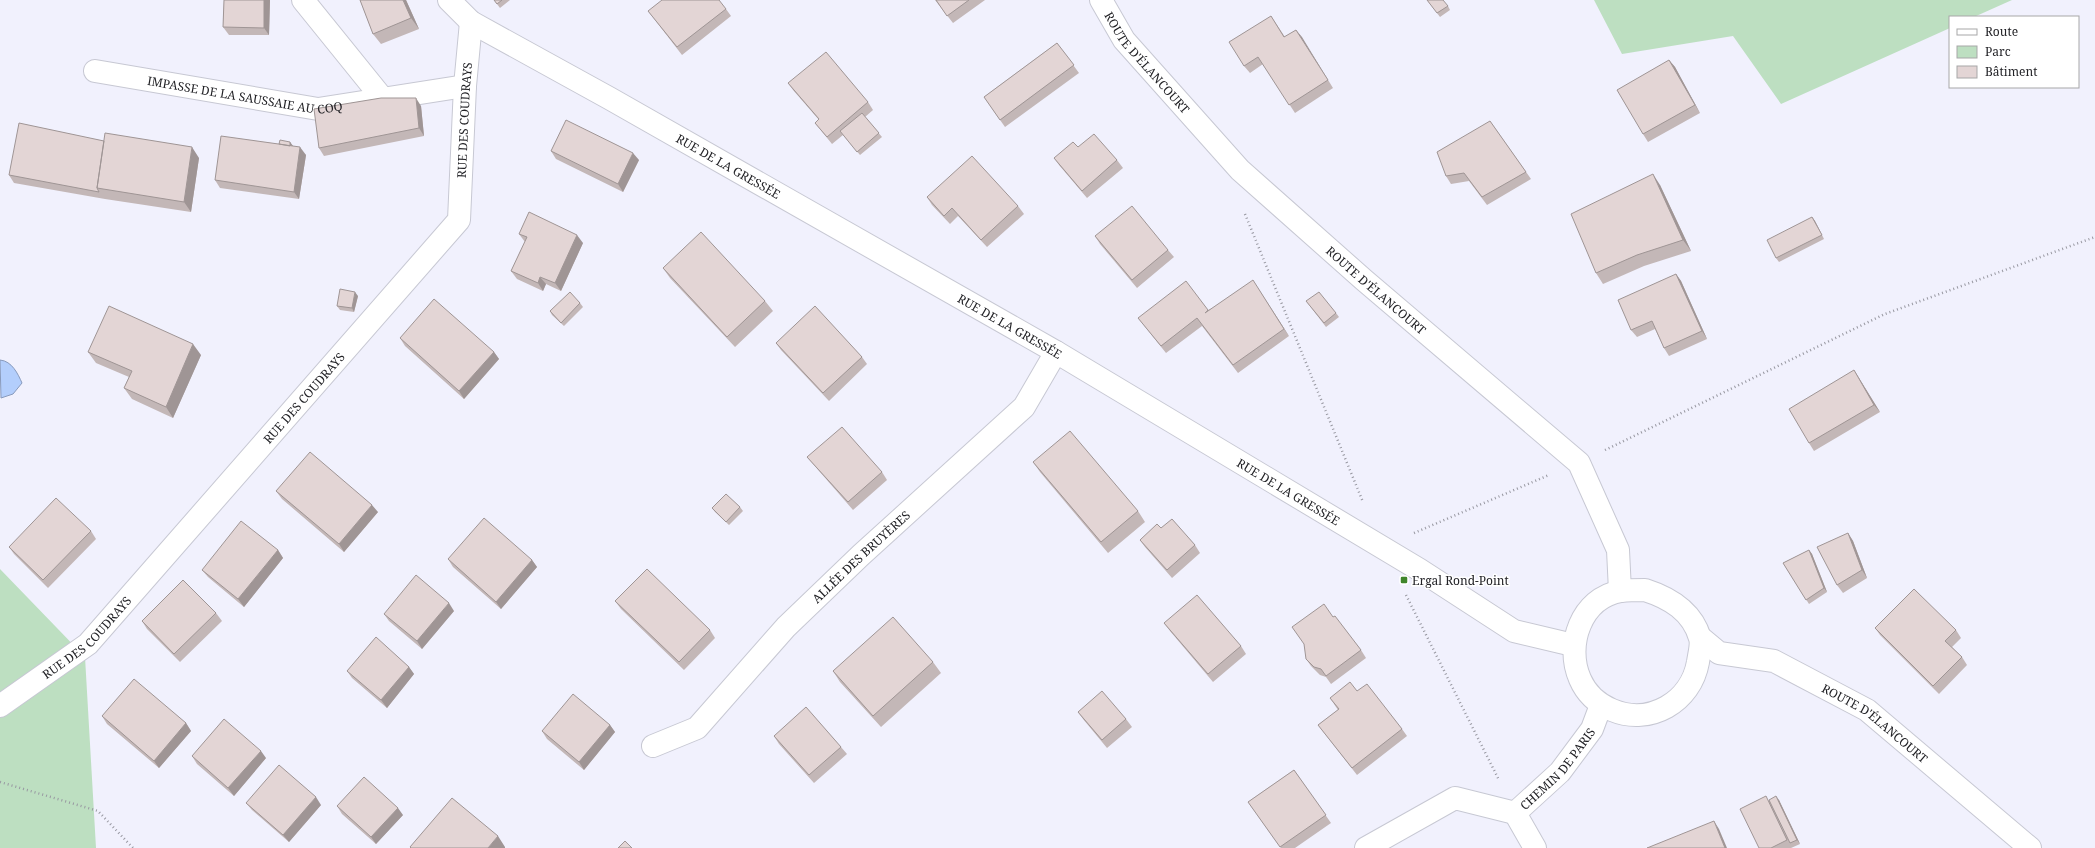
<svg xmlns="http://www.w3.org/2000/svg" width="2095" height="848" font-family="'Noto Serif',serif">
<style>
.green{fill:#bddfc1}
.water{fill:#b3cefc;stroke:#889abc}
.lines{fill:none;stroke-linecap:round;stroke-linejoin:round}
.minor-casing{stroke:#c7c8d3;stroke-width:24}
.tertiary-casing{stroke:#c7c8d3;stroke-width:24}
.path{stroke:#9898a1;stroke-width:2.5;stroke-dasharray:1 3;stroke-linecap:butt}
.minor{stroke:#fff;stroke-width:22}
.tertiary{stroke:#fff;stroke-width:22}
.wall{fill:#c3b7b7}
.shaded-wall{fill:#9f9595}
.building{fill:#e3d5d5;stroke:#9f9595}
.poi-dot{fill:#3f852b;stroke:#fff;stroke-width:1.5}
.labels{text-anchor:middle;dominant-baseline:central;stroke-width:3;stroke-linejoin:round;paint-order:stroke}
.street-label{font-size:12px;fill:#222226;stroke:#fff}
.poi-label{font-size:12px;fill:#222226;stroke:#fff;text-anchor:start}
</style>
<rect width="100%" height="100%" fill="#f1f1fd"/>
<path class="green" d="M1594,0H2012L1974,17H1950V28L1781,104L1733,36L1622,54Z
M0,569L85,657L96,848H0Z"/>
<path class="water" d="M0,360C12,361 18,374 22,383L13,394L1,398Z"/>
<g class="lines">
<g class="minor-casing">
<g id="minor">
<path d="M303,0L383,99"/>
<path id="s1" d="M449,0L471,22L609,98L1056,352L1420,570L1514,631L1573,645"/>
<path id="s2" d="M95,71L318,109L465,86"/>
<path id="s3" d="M0,706L88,644L459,220L465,86L471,22"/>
<path id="s4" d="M653,746L697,728L786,627L861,555L1024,407L1056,352"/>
<path d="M1366,848L1455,798L1515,813"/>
<path id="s5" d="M1535,848L1515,813L1560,772L1592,729L1601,705"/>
</g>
</g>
<g class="tertiary-casing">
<g id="tertiary">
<path id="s6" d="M1101,0L1124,40L1240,170L1364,280L1579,463L1618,550L1620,591"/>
<path d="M1645,590C1670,598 1692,611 1700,638C1702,644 1699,655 1698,662C1691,702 1650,726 1612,710C1598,704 1586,693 1580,679C1565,645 1581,598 1621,591C1629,590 1638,590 1645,590Z"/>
<path id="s7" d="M1701,638L1719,653L1774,661L1867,710L2030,848"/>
</g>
</g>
<path class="path" d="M1245,214L1363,502
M1605,450L1885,314L2095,237
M1414,533L1549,475
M1406,595L1499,780
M0,782L98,811L133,848"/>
<use href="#minor" class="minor"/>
<use href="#tertiary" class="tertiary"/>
</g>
<path class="wall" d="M224,0H270L269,35H229L223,27Z
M360,0H406L419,29L381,44L373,34Z
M494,0H510L500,8Z
M935,0H985L953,23Z
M1427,0L1448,6L1450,10L1440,17Z
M726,9L731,16L682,55L648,11Z
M1271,16L1285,37L1296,30L1333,88L1295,113L1263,64L1250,73L1244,66Z
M1057,43L1079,73L1005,127L984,97Z
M1669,60L1675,67L1700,113L1648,142L1643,134Z
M788,83L868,102L873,110L865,117L882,137L860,155L843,135L832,144L815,123L819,120L793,90Z
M421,106L424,136L324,156L319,148Z
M1490,121L1531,179L1487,205L1469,181L1451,184L1446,176Z
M104,141L199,158L191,212L105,199L14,183L9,175Z
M290,142L293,146L306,155L299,199L220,188L215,180L279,144Z
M1078,147L1117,160L1123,168L1087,198L1059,165L1054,158Z
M551,151L639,160L623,192L556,159Z
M1660,185L1691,251L1644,266L1603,284L1596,273Z
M927,197L1018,206L1024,214L987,247L958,216L950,224L932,205Z
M1812,217L1815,221L1824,239L1779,262L1776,258Z
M519,234L583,243L561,291L546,284L543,291L517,279L511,271L525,242Z
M1095,236L1168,250L1174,257L1137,288L1100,244Z
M663,268L765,301L773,311L735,347L670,278Z
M1676,274L1681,281L1707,339L1669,356L1664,348L1655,329L1637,337L1631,330Z
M1258,288L1289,336L1238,373L1202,326L1166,353L1138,318L1208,310Z
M358,296L354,312L340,310L337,306Z
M1306,301L1336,313L1339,317L1326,327Z
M580,303L583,307L564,326L552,315L550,311Z
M400,338L494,352L499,359L464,399L405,346Z
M776,343L862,357L867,364L829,401L781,350Z
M88,352L201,355L173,418L132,399L124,388L129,377L96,363Z
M1854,370L1859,378L1880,412L1814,451L1809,443Z
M807,457L882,472L887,480L853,510L813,464Z
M1033,462L1138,511L1145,522L1108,553L1040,472Z
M276,491L378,512L344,552L282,499Z
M740,507L743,511L729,525L715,512L712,508Z
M91,531L96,539L48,588L14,554L9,547Z
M1848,533L1853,541L1867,578L1843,593L1837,585Z
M1140,540L1195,545L1200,553L1172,578L1145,547Z
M278,550L283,558L244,607L208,577L202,570Z
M1809,550L1812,554L1827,592L1809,604L1783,563Z
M448,559L532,560L537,567L501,609L453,567Z
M615,601L710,630L715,638L684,670L621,609Z
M454,611L422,649L389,621L384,614Z
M216,613L222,621L180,662L147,629L142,621Z
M1333,617L1361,650L1366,658L1331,684L1326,677L1320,675L1311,666L1306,659Z
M1164,623L1241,646L1246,654L1213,682L1170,631Z
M1875,628L1956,630L1961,638L1952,647L1962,657L1967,665L1939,694L1880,635Z
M933,662L941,673L881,727L840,682L833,671Z
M409,667L414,674L387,708L352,678L347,671Z
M1357,691L1402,729L1407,736L1357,775L1318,725L1338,710L1330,698Z
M1078,712L1126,719L1132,727L1107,748L1083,719Z
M102,716L186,723L191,731L159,768L107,724Z
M610,725L615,732L584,770L547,739L542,731Z
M774,736L841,747L847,754L814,783L779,744Z
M192,756L266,758L234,796L197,764Z
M1294,770L1331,823L1295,848H1281L1248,802Z
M1769,800H1779L1800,844L1791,848H1759Z
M246,803L321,805L289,842L252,810Z
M337,806L403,815L376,844L342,814Z"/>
<path class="shaded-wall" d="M264,0H270L269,35L264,28Z
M403,0H406L419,29L411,18Z
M1296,30L1302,37L1333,88L1328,80Z
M1669,60L1675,67L1700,113L1695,105Z
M416,98L421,106L424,136L419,128Z
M290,142L293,146L292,151L290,147Z
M192,147L199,158L191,212L184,202Z
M300,147L306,155L299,199L294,192Z
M633,153L639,160L623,192L618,184Z
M1653,174L1660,185L1691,251L1683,240Z
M1812,217L1815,221L1824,239L1822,235Z
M577,235L583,243L561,291L555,283Z
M1676,274L1681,281L1707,339L1702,331Z
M540,277L546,284L543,291L538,283Z
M1253,280L1258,288L1289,336L1284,329Z
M355,292L358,296L354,312L352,308Z
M193,344L201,355L173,418L166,407Z
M494,352L499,359L464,399L459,391Z
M1854,370L1859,378L1880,412L1874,405Z
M372,505L378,512L344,552L339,544Z
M1848,533L1853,541L1867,578L1862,570Z
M278,550L283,558L244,607L238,599Z
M1809,550L1812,554L1827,592L1824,588Z
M532,560L537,567L501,609L496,602Z
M449,603L454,611L422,649L417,641Z
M409,667L414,674L387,708L381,700Z
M186,723L191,731L159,768L154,761Z
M610,725L615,732L584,770L579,762Z
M261,751L266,758L234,796L228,788Z
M1776,796L1779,800L1800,844L1797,840Z
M316,797L321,805L289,842L283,835Z
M398,808L403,815L376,844L371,837Z
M1714,821L1719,829L1727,848H1725Z
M498,836L505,847V848H488Z"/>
<path class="building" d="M224,0H264V28L223,27Z
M360,0H403L411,18L373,34Z
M494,0H502L497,4Z
M662,0H719L726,9L677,47L648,11Z
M936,0H969L947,16Z
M1427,0H1443L1448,6L1437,13Z
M1271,16L1284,37L1296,30L1328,80L1289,105L1258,57L1244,66L1229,42Z
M1057,43L1074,65L1000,120L984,97Z
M826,52L868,102L827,137L815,123L819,119L788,83Z
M1669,60L1695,105L1643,134L1617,90Z
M381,98H416L419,128L319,148L314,109Z
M862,113L879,133L857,152L840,131Z
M566,120L633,153L618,184L551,151Z
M1490,121L1526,172L1482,197L1464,173L1446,176L1437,152Z
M19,123L104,141L97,188L99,192L9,175Z
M105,133L192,147L184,202L97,188Z
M1094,134L1117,160L1082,191L1054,158L1073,142L1078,147Z
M221,136L300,147L294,192L215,180Z
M280,140L290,142V146L279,144Z
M972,156L1018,206L981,240L952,208L944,216L927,197Z
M1653,174L1683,240L1637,255L1596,273L1571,214Z
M1132,206L1168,250L1132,280L1095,236Z
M529,212L577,235L555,283L540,277L538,283L511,271L527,237L519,234Z
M1812,217L1822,235L1776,258L1767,240Z
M701,232L765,301L727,337L663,268Z
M1676,274L1702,331L1664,348L1652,321L1631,330L1618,300Z
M1253,280L1284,329L1233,365L1197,318L1161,346L1138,318L1186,281L1208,310L1205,313Z
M340,289L355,292L352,308L337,306Z
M570,292L580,303L561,323L550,311Z
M1319,292L1336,313L1324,323L1306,301Z
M434,299L494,352L459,391L400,338Z
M109,306L193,344L166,407L124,388L132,371L88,352Z
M815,306L862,357L823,393L776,343Z
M1854,370L1874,405L1809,443L1789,409Z
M842,427L882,472L848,502L807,457Z
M1070,431L1138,511L1101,542L1033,462Z
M310,452L372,505L339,544L276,491Z
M726,494L740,507L726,522L712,508Z
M56,498L91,531L43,580L9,547Z
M484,518L532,560L496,602L448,559Z
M1172,519L1195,545L1167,570L1140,540L1157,524L1161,528Z
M241,521L278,550L238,599L202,570Z
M1848,533L1862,570L1837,585L1817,547Z
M1809,550L1824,588L1806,600L1783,563Z
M647,569L710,630L679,662L615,601Z
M416,575L449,603L417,641L384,614Z
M183,580L216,613L174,654L142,621Z
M1914,589L1956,630L1945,641L1962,657L1933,686L1875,628Z
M1197,595L1241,646L1208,674L1164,623Z
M1324,604L1333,617L1335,616L1361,650L1326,676L1321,669L1314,667L1306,659L1304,644L1292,627Z
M893,617L933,662L873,716L833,671Z
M376,637L409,667L381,700L347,671Z
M134,679L186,723L154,761L102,716Z
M1350,682L1357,691L1367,684L1402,729L1352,768L1318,725L1339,709L1330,698Z
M1102,691L1126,719L1102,740L1078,712Z
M573,694L610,725L579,762L542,731Z
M806,707L841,747L809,775L774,736Z
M224,719L261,751L228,788L192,756Z
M279,765L316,797L283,835L246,803Z
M1294,770L1326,815L1280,847L1248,802Z
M364,777L398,808L371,837L337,806Z
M1766,796L1787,840L1771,848H1759L1740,809Z
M1776,796L1797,840L1790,843L1769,800Z
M452,798L498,836L488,848H411L410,847Z
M1714,821L1725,848H1647Z
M625,841L632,848H618Z"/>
<rect class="poi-dot" x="1400" y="576" width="8" height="8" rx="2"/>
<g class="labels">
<g class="street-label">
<text stroke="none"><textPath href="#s6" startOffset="78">ROUTE D'ÉLANCOURT</textPath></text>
<text stroke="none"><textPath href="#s2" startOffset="152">IMPASSE DE LA SAUSSAIE AU COQ</textPath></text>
<text stroke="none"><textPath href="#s3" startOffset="771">RUE DES COUDRAYS</textPath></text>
<text stroke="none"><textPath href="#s1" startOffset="326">RUE DE LA GRESSÉE</textPath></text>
<text stroke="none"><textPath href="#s6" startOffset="402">ROUTE D'ÉLANCOURT</textPath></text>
<text stroke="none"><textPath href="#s1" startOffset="650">RUE DE LA GRESSÉE</textPath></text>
<text stroke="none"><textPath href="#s3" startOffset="435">RUE DES COUDRAYS</textPath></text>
<text stroke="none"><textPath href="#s1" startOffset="974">RUE DE LA GRESSÉE</textPath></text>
<text stroke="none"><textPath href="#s4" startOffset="285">ALLÉE DES BRUYÈRES</textPath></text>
<text stroke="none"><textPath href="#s3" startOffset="111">RUE DES COUDRAYS</textPath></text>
<text stroke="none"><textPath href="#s7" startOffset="198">ROUTE D'ÉLANCOURT</textPath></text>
<text stroke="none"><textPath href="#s5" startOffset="102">CHEMIN DE PARIS</textPath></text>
</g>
<g class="poi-label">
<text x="1412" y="580">Ergal Rond-Point</text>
</g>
</g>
<rect x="1949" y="16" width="130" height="72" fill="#ffffff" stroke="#a7a7a8"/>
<rect x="1957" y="29" width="20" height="6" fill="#ffffff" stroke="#a7a7a8"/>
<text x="1985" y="36" font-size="12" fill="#222226">Route</text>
<rect x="1957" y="46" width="20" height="12" fill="#bddfc1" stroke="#a7a7a8"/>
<text x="1985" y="56" font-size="12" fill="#222226">Parc</text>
<rect x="1957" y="66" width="20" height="12" fill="#e3d5d5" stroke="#a7a7a8"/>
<text x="1985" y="76" font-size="12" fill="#222226">Bâtiment</text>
</svg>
